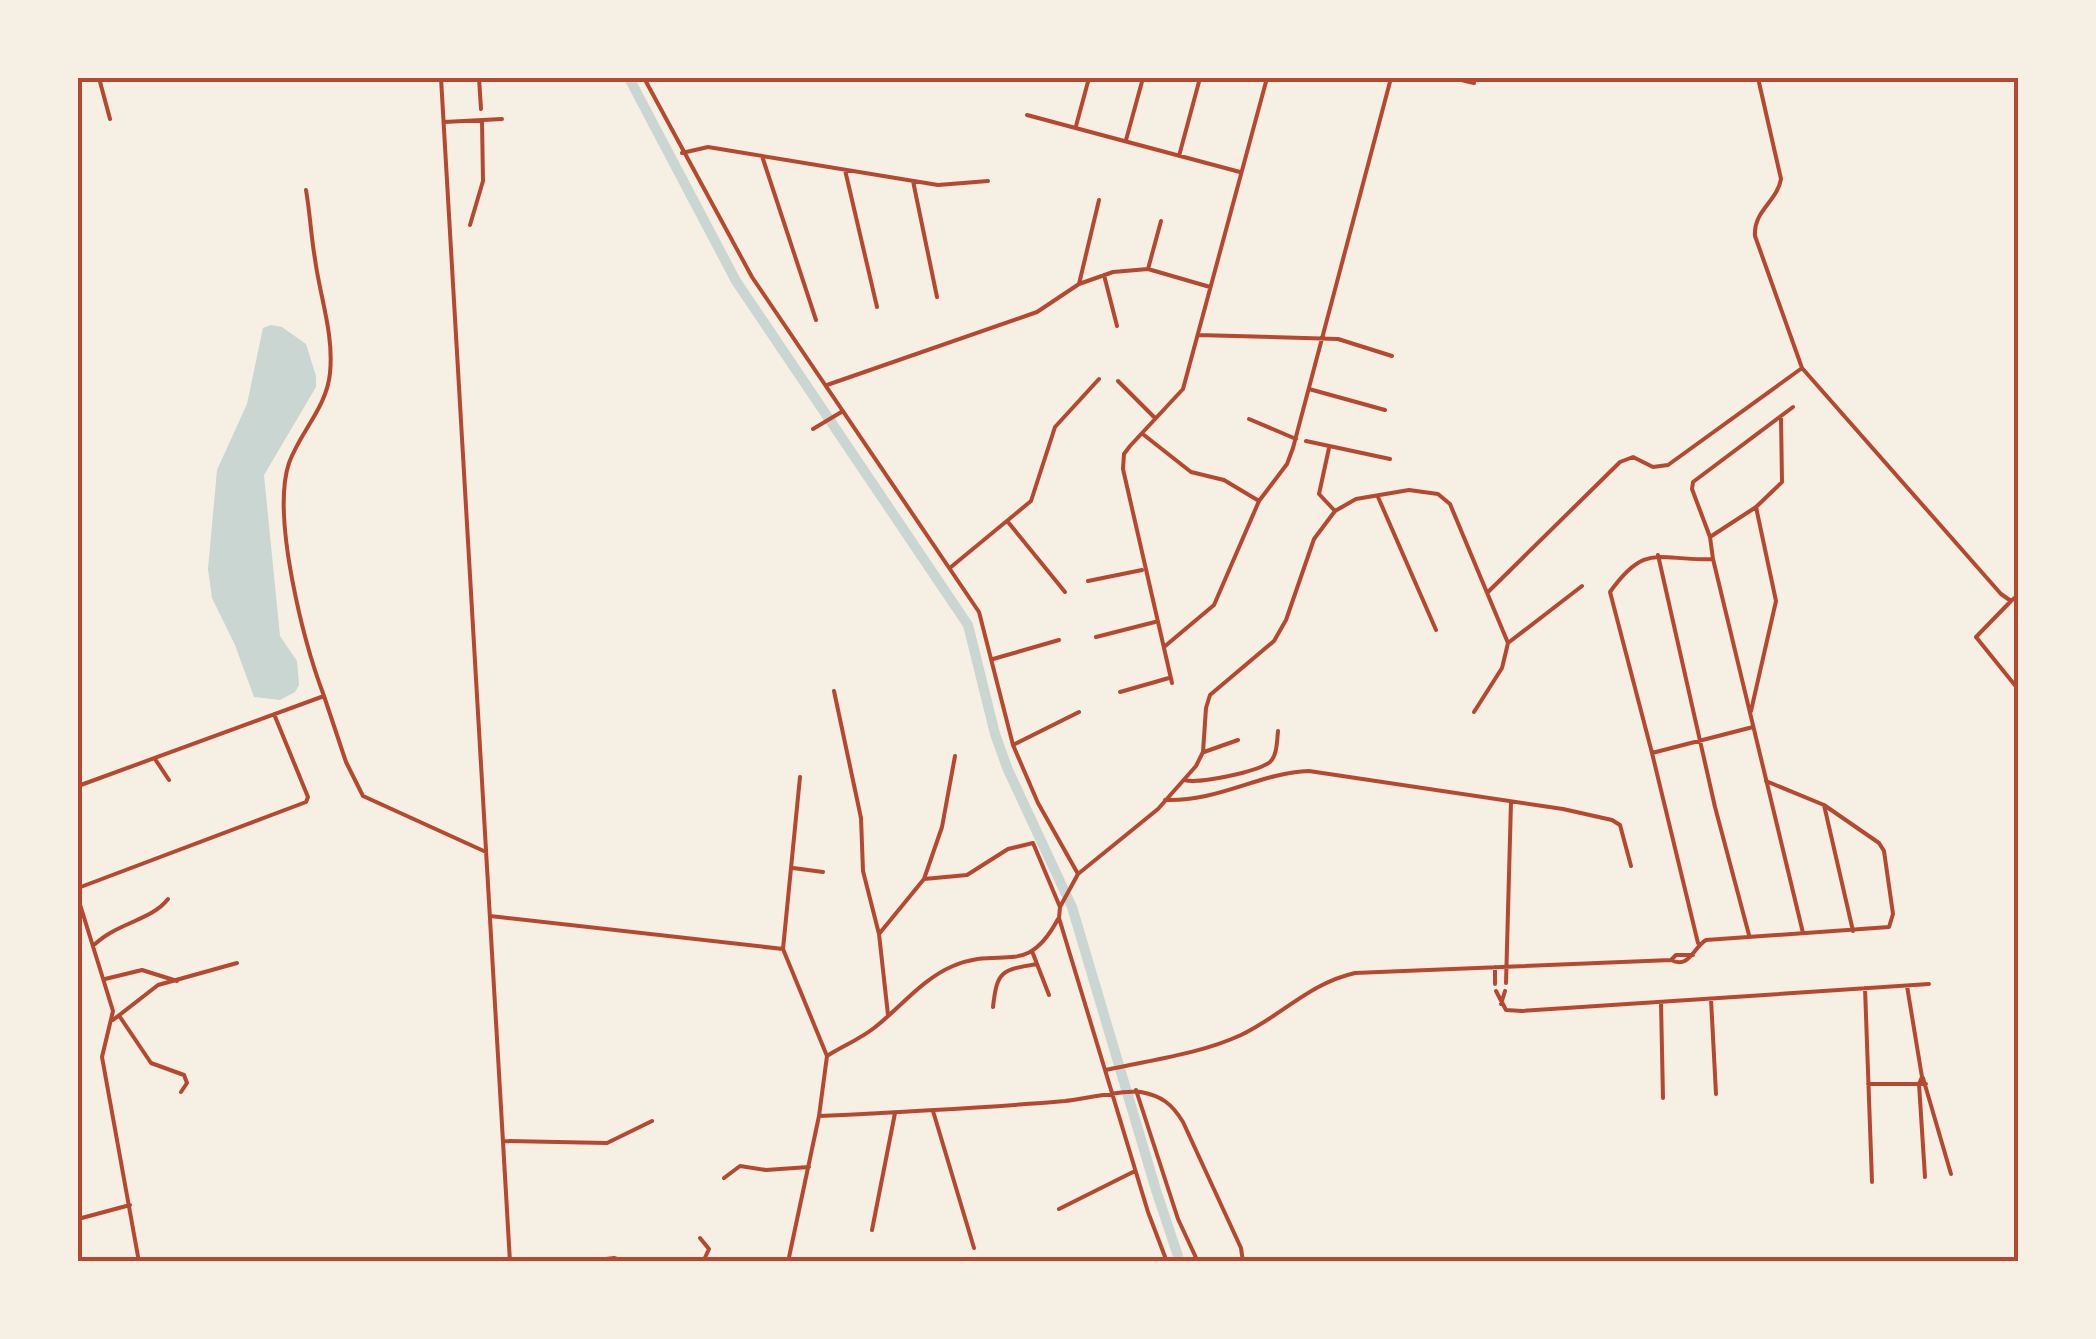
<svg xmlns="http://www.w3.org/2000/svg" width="2096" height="1339" font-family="Arial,sans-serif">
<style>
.water{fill:#c9d6d2}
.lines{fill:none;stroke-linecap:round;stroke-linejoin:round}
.canal{stroke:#c9d6d2;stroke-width:10}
.minor{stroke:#b5482f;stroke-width:4}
.neatline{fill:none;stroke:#b5482f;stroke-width:4}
</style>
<rect width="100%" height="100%" fill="#f6efe4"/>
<path class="water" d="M271,325L282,327L306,344L316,376V387L264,475L280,636L297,661L299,685L295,692L280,700L254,697L235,645L212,598L208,569L217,470L247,404L263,328Z"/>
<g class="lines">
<path class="canal" d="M629,78L736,281L968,625L995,734L1008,770L1072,907L1156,1190L1180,1262"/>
<path class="minor" d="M99,78L110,119
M441,78L510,1262
M479,78L481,109
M644,78L752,277L979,612L1013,745L1038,803L1078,874
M1453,78L1474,83
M1758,78L1781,179C1777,202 1753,211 1755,236L1802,368L2001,594L2011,601L2018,595
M1027,115L1240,172
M444,122L502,119
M1076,126L1089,78
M1126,140L1143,78
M682,153L708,147L938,185L988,181
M762,156L816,320
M1179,156L1200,78
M845,170L877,307
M913,181L937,297
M306,190C310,213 311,236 315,259C320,297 334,334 330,373C327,407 300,432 289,463C271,517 304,643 324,696
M470,225L483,181L482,120
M1148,269L1161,221
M1104,275L1117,326
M1079,284L1099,200
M1198,335L1338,339L1392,356
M1118,381L1155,418
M827,385L1037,312L1079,284L1113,272L1148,269L1210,287
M1309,389L1385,410
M1249,419L1296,439
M813,429L843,411
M1144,435L1191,472L1224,480L1259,501
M1306,441L1390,459
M1329,448L1319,494L1335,511
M1378,497L1436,630
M1756,507L1782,482L1781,418
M1008,522L1065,592
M1710,537L1692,489L1693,482L1793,407
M1658,555L1715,807L1749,935
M1713,559L1803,933
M951,567L1031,501L1055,427L1099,379
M1088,581L1142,570
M1488,592L1620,462L1633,457L1653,467L1668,465L1802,368
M2011,601L1976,637L2018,689
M1096,637L1155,622
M1508,643L1582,586
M1164,647L1214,605L1259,501L1287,464L1293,448L1391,78
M993,659L1059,640
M1172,683L1123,469L1124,454L1130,446L1183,389L1267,78
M834,691L861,818L863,871L879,934L888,1015
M1120,692L1169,678
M1013,745L1079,712
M1204,752L1238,740
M1652,753L1610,592C1647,540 1660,562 1713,559L1710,537L1756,507L1776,601L1751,711
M155,759L169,780
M1184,780C1199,784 1257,772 1270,762C1277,756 1277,741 1278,731
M78,786L324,696L346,762L363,796L486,852
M1165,800C1218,802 1259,773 1309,771L1563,809L1612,820L1620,825L1631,866
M1824,805L1853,931
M793,868L823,872
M924,879L967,875L1008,849L1033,843L1060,907
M78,888L306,802L308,797L274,714
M78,898L113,1011L102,1057L139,1262
M490,916L783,949
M879,934L924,879L942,827L955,756
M1698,943L1652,753L1753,727
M95,944C117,923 152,920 168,899
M1032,951L1049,995
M1671,960L1676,955H1693
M105,979L142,970L177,981
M1506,983L1511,802
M1495,984V967
M1907,986L1922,1077L1919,1084L1925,1177
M1865,988L1872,1182
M1496,991L1506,1010L1522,1011L1929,984
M1711,999L1716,1094
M1661,1003L1663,1098
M1501,1004L1505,991
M993,1007C997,971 1001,970 1037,964
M120,1017L151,1063L184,1075L187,1083L181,1092
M113,1020L158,985L237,963
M827,1056C843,1046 860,1039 874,1028C900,1008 922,979 953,966C1002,945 1026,979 1058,919
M1106,1070C1150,1060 1200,1054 1241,1035C1281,1016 1310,983 1355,973L1671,960C1689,969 1693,948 1706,940L1889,927L1893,914L1884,851L1879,843L1824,805L1766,781
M1923,1078L1951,1174
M1868,1084H1926
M1136,1090L1178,1219L1198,1262
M933,1111L974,1248
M819,1116C902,1112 983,1108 1065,1101C1082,1099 1130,1089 1141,1092C1162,1096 1172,1104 1183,1122L1241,1248L1243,1262
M503,1141L607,1143L652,1121
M724,1178L740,1166L766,1170L809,1167
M1059,1209L1135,1171
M78,1219L130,1205
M872,1230L895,1113
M700,1238L709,1249L703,1262
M581,1262L614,1258L626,1262
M788,1262L819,1116L827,1056L783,949L800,777
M1167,1262L1148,1212L1059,918L1060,907L1078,874L1158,809L1196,766L1203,752L1206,708L1210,695L1274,641L1286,620L1314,539L1335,511L1356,499L1409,490L1438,494L1450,504L1508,643L1502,668L1474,712"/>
</g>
<rect width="2096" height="1339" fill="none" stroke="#f6efe4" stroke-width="160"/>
<rect x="80" y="80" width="1936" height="1179" class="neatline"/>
</svg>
